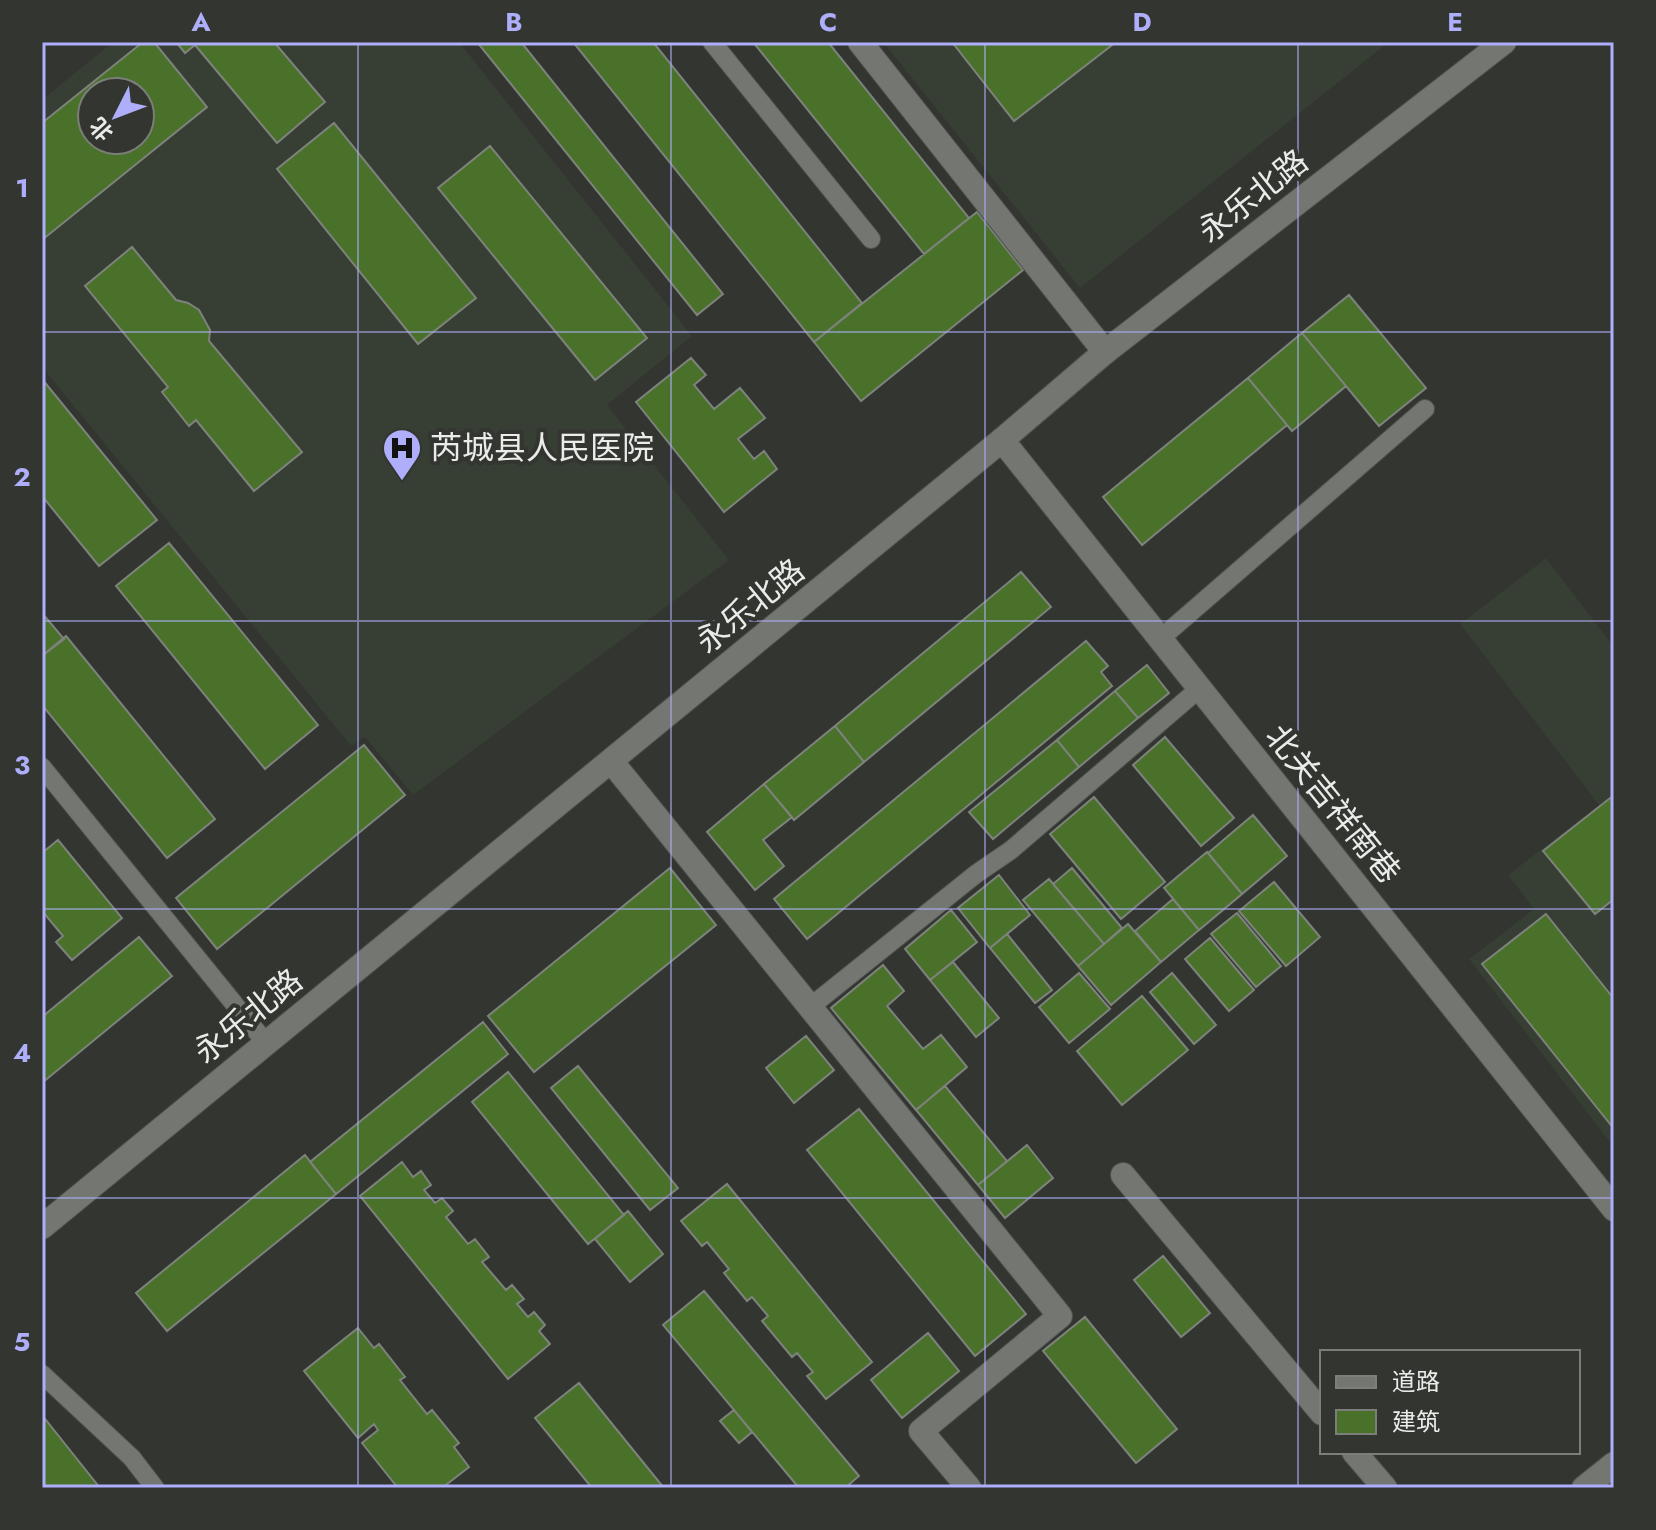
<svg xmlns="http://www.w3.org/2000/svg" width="1656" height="1530" font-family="Jost,'Noto Sans SC',sans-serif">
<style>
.built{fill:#373e33;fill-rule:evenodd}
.building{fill:#497129;stroke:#7e827c;stroke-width:2;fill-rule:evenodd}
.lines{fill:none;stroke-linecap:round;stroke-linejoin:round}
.lane-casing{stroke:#50534e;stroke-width:20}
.street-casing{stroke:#50534e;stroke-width:26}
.secondary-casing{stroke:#50534e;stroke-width:26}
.lane{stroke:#747771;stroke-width:18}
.street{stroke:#747771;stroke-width:24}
.secondary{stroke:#747771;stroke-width:24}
.grid{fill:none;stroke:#aeaefb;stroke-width:2;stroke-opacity:0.55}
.labels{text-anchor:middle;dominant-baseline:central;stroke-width:8;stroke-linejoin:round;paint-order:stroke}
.street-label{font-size:32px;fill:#eaece9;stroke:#323530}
.poi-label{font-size:32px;fill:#eaece9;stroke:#323530;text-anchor:start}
.neatline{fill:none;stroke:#aeaefb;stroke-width:3}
.grid-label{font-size:26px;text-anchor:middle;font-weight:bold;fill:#aeaefb}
</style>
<rect width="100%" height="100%" fill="#323530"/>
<path class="built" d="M113,42H459L692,336L607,405L729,560L413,795L365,737L351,746L42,367V100ZM92,92H140V140H92Z
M883,42H1389L1080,288Z
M1546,558L1614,647V1137L1609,1141L1469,959L1534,909L1508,875L1599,805L1460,624Z"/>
<path class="building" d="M143,42H154L207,107L42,240V123ZM92,92H140V140H92Z
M176,42H274L325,102L277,143L195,45L185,53Z
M477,42H521L723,294L697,315Z
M573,42H653L862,303L814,342Z
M753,42H828L969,218L924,254Z
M952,42H1116L1014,121Z
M334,123L476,298L418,344L277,169Z
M490,146L647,338L595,380L438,188Z
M977,212L1023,270L861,401L814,342Z
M132,247L176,300L188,303L199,310L210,330L209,341L302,452L254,491L196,420L189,426L162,392L168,387L85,286Z
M1349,295L1426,388L1379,426L1302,333Z
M1302,333L1346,386L1292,431L1248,378Z
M691,358L706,375L694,385L714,409L740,388L765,418L738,439L754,459L764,451L777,469L724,512L636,402Z
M1248,378L1287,425L1142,545L1103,497Z
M42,379L157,520L99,566L42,496Z
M169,543L318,725L265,769L116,586Z
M1021,572L1051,607L864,762L835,726Z
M42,613L64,639L42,656Z
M66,636L215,819L167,858L42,705V656Z
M1086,641L1108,666L1101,672L1112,686L807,939L774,899Z
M1147,665L1169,693L1138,718L1115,691Z
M1115,691L1138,718L1079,767L1057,740Z
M835,726L864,762L794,820L764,784Z
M1165,737L1234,818L1201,846L1133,765Z
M1057,740L1079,767L993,839L969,812Z
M364,745L405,795L217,949L176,898Z
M764,784L792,817L763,840L784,866L755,890L707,832Z
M1614,795V899L1595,914L1543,851Z
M1094,797L1165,882L1121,919L1050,834Z
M1253,815L1287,856L1242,894L1208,853Z
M58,840L122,918L72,960L56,942L63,936L42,911V853Z
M1207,852L1242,894L1199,930L1164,888Z
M670,868L716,925L534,1072L488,1016Z
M1072,868L1122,928L1104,944L1053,884Z
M999,875L1030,915L990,948L958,908Z
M1049,879L1104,944L1078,966L1023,900Z
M1274,882L1320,937L1286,966L1239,911Z
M1173,899L1199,930L1161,962L1135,931Z
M951,910L977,942L930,980L905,949Z
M1237,913L1281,966L1256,987L1211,934Z
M1546,914L1614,999V1129L1482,964Z
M1128,924L1161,962L1111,1005L1078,966Z
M1007,934L1052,990L1035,1003L990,948Z
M139,937L172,976L42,1083V1017Z
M1210,938L1254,990L1229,1011L1185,959Z
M953,962L999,1018L976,1037L930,980Z
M883,965L904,991L887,1006L923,1049L941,1035L967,1067L916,1110L831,1008Z
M1079,973L1110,1009L1069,1043L1039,1007Z
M1172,973L1216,1025L1194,1044L1150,992Z
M1142,996L1188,1050L1122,1105L1077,1051Z
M483,1022L508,1054L336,1194L310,1162Z
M806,1036L834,1070L794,1103L766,1068Z
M578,1066L678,1188L650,1210L551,1088Z
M508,1072L624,1215L588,1244L472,1102Z
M945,1086L1007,1161L978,1185L916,1110Z
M859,1109L1026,1314L975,1356L807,1150Z
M1027,1145L1053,1178L1005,1218L978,1185Z
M305,1155L336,1194L167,1331L136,1293Z
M402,1162L413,1177L421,1171L431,1185L424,1190L435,1203L442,1198L453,1211L446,1217L468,1244L475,1239L489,1257L482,1262L506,1290L512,1285L524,1299L517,1304L528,1317L534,1312L545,1325L539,1331L550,1344L508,1379L360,1196Z
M727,1184L872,1362L826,1399L807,1376L813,1372L797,1353L792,1357L762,1321L768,1316L752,1297L747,1301L724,1273L729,1269L707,1242L702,1246L681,1221Z
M628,1211L663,1254L630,1282L595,1239Z
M1163,1256L1210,1313L1181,1337L1134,1280Z
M704,1291L859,1476L845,1488H799L663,1325Z
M1085,1317L1177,1429L1136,1463L1043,1351Z
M358,1328L374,1348L379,1344L405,1377L400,1380L427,1414L432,1410L459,1443L454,1447L469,1467L442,1488H398L362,1443L378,1430L374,1424L358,1438L304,1371Z
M928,1333L959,1371L902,1418L871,1380Z
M579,1383L664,1488H592L535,1418Z
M734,1410L752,1432L739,1443L720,1421Z
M42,1415L100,1488H47L42,1481Z"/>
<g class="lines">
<g class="lane-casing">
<path id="lane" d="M712,42L871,239
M1160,639L1425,409
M42,767L266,1043
M810,1007L976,874L1011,850L1200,688
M42,1374L132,1458L155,1488"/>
</g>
<g class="street-casing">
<path id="street" d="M860,42L1105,352
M1002,440L1614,1209
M611,761L1060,1316L921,1431L969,1488
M1123,1175L1322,1413
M1354,1452L1385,1488
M1584,1488L1614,1464"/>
</g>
<g class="secondary-casing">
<path id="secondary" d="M42,1227L1002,440L1105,352L1504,42"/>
</g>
<use href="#lane" class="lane"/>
<use href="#street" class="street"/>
<use href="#secondary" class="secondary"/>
</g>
<path class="grid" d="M358,42V1488M671,42V1488M985,42V1488M1298,42V1488M42,332H1614M42,621H1614M42,909H1614M42,1198H1614"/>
<defs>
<g id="hospital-pin" transform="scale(2)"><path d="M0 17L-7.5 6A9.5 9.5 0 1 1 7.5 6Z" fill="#aeaefb" stroke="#323530"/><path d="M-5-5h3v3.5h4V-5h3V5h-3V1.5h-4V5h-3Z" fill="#111"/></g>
</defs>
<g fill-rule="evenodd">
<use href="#hospital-pin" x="402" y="448"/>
</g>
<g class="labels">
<g class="street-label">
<text transform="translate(1253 196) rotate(-38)">永乐北路</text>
<text transform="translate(750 606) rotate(-39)">永乐北路</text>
<text transform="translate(1333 804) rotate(51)">北关吉祥南巷</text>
<text transform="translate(248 1016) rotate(-39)">永乐北路</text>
</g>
<g class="poi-label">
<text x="430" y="448">芮城县人民医院</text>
</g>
</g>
<rect width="1656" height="1530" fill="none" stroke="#323530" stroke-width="88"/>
<rect x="1320" y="1350" width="260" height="104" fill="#323530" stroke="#7c7e7a" stroke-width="2"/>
<rect x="1336" y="1376" width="40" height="12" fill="#747771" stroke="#7c7e7a" stroke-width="2"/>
<text x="1392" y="1390" font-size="24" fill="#eaece9">道路</text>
<rect x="1336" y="1410" width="40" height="24" fill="#497129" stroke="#7c7e7a" stroke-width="2"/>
<text x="1392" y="1430" font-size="24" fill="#eaece9">建筑</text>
<g transform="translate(116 116) rotate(228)"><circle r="38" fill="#323530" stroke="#7c7e7a" stroke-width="2"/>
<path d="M0-6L14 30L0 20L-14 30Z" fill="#aeaefb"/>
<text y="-12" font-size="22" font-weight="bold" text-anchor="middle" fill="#eaece9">北</text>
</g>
<rect x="44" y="44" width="1568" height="1442" class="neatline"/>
<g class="grid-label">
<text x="201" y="31">A</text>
<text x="514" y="31">B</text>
<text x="828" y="31">C</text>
<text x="1142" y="31">D</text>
<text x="1455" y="31">E</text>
<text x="22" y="197">1</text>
<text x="22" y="486">2</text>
<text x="22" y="774">3</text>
<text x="22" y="1062">4</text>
<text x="22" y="1351">5</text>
</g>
</svg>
